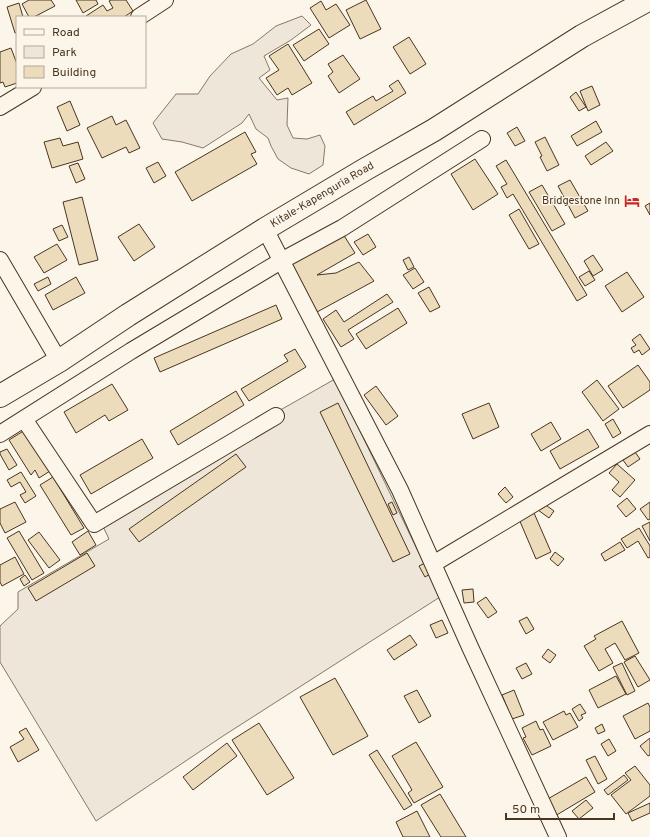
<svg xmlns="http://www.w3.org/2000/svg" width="650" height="837" font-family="Overpass,sans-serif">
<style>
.green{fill:#ede6d9;stroke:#887966}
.building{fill:#ecdcbc;stroke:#4a3520}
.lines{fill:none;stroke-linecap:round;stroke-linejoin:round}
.minor-casing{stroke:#4a3520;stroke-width:18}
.highway-casing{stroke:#4a3520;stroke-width:24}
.minor{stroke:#fbf6e9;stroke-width:16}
.highway{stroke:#fbf6e9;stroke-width:22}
.labels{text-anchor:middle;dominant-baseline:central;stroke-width:3;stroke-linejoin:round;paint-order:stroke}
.street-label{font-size:11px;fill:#4a3520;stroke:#fbf6e9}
.poi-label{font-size:11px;fill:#4a3520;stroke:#fbf6e9;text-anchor:end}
</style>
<rect width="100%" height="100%" fill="#fbf6e9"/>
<path class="green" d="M302,16L311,25L291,40L264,56L270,70L259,78L277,100L288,98L287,125L293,138L307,139L320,135L325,146L323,165L309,174L291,168L278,159L271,146L268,138L256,129L249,114L242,123L203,148L182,142L162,139L153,123L176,94H198L210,76L231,54L253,44L276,26Z
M335,379L440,597L223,736L96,821L0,662V626L18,609V592L109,539L97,514Z"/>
<path class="building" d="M29,0H51L55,6L34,17H29L22,4Z
M76,0H96L98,4L83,13Z
M111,0H126L133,11L124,17H86V16L103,5L107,11L113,8L109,1Z
M366,0L381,29L360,39L346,10Z
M321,1L326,10L336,4L350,25L329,38L310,8Z
M19,3L23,17H17V33H15L7,7Z
M319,29L329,44L304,61L293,45Z
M409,37L426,64L410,74L393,47Z
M288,44L312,83L292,95L288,88L277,95L266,78L279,70L269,56Z
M11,48L17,64V83L5,87L3,82L0,83V52Z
M343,55L360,79L339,93L328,76L333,72L328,64Z
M398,80L406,93L354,125L346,112L373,96L376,101L393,91L389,86Z
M592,86L600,105L588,111L580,91Z
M576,92L586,107L579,111L570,97Z
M70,101L80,125L67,131L57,107Z
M112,116L116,125L126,120L140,148L129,153L126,147L102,158L87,128Z
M596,121L602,132L577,146L571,136Z
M517,127L525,141L515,146L507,133Z
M245,132L256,152L251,154L257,164L192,201L175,172Z
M545,137L559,165L547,171L540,157L542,156L535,142Z
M60,138L63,146L78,142L83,159L52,168L44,142Z
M606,142L613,151L591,165L585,156Z
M475,159L498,194L473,210L451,174Z
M506,160L587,295L577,301L513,194L507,198L501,187L507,184L496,166Z
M158,162L166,176L154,183L146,168Z
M78,163L85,179L76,183L69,166Z
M570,180L588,211L575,218L558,186Z
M542,185L565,224L552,231L529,192Z
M82,197L98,260L79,265L63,202Z
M650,203V215L645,206Z
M519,209L539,244L529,249L509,215Z
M139,224L155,247L134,261L118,237Z
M62,225L68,237L59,241L53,229Z
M343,234L355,253L317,275L336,273L359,262L374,281L317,312L292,264Z
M368,234L376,247L363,255L354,242Z
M57,244L67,260L44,273L34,257Z
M593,255L603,270L593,276L584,261Z
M409,257L414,267L408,270L403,260Z
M415,268L424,282L413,289L403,275Z
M589,271L595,280L585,286L579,277Z
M627,272L644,297L622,312L605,286Z
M48,277L51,284L38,291L34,284Z
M76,277L85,293L53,310L45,295Z
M429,287L440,307L430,312L418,293Z
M387,294L393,302L348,330L354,339L341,347L323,319L336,310L344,322Z
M276,305L282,319L160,372L154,358Z
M398,308L407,323L366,349L356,334Z
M640,334L650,349L642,355L639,350L634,353L631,348L636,345L632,340Z
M295,349L306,367L249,401L241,389L288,361L284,355Z
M638,365L650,382V390L623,408L608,386Z
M597,380L619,409L603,421L582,392Z
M112,384L128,410L109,421L105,415L76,433L64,412Z
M376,386L398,416L386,425L364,395Z
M236,391L244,405L178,445L170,431Z
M338,403L410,554L393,562L320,412Z
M489,403L499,427L473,439L462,414Z
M613,419L621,433L613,438L605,424Z
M551,422L561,439L541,451L531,434Z
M588,429L599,447L560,469L550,451Z
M25,430L50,471L39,478L35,470L31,475L9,440Z
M142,439L153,458L91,494L80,475Z
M7,449L17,465L9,470L0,454V452Z
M635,452L640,459L628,467L623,460Z
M236,454L246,467L139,542L129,529Z
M617,464L635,480L620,497L612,490L619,482L609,473Z
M21,472L36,496L25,503L20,495L26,492L20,482L11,487L7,480Z
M53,477L84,528L71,535L40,485Z
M505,487L513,497L506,503L498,494Z
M627,498L636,509L626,517L617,506Z
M15,502L26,522L5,533L0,523V509Z
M392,502L397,513L393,515L388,504Z
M650,502V519L648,520L640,509Z
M543,503L554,511L549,518L538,510Z
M534,513L551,552L536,559L519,519Z
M650,522V541L642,526Z
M639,528L650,546V557L648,558L638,541L627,548L621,539Z
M19,531L44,573L32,580L7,538Z
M88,531L96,545L80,555L72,542Z
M39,532L60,560L49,568L28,540Z
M620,542L625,550L605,561L601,554Z
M555,552L564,559L558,566L550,559Z
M87,553L95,566L36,601L28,588Z
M15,557L24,574L2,586L0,582V565Z
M427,562L432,573L425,577L419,566Z
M25,575L30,582L24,586L20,579Z
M473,589L474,602L464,603L462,590Z
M486,597L497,612L488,618L477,603Z
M527,617L534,629L526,634L519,621Z
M442,620L448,633L436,638L430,625Z
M622,621L639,653L625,660L615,643L605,649L613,663L599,671L584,646L596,639L594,636Z
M410,635L417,645L394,660L387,650Z
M548,649L556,655L550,663L542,657Z
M635,656L650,680L638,687L624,662Z
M526,663L532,674L522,679L516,668Z
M622,663L635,691L627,695L613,667Z
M616,676L626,694L598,708L589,690Z
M335,678L368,736L333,755L300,697Z
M417,690L431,716L419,723L404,696Z
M514,690L524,715L512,719L502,695Z
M648,703L650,707V731L635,739L623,716Z
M580,704L586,713L581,715L583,718L579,721L572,709Z
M564,711L566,715L570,713L578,727L553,740L543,722Z
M536,721L540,730L543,729L551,746L532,755L523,738L526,737L522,728Z
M259,723L294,778L267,795L232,740Z
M602,724L605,731L598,734L595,728Z
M26,728L39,750L18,762L10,747L24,739L19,732Z
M650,738V755L648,756L640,746Z
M609,739L616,751L608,756L601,744Z
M416,742L443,787L414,803L408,793L412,790L392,756Z
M227,743L237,756L193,790L183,777Z
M377,750L412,805L404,810L369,755Z
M595,756L607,779L598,784L586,760Z
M635,766L650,785V796L626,814L611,795L631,780L625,773Z
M624,775L628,780L608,795L604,790Z
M586,777L595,792L555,816L546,800Z
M440,794L466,837H441L421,805Z
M586,800L593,808L579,819L572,811Z
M650,803V813L632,821L628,813Z
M417,811L430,837H403L396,822Z"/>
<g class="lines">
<g class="minor-casing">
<path id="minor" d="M139,17L165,0
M0,107L33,87
M265,229L400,490L470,647L558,837
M0,260L59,361
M24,419L94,524L276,416
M0,434L131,351L281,261L342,228L482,139
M433,564L650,434"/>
</g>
<g class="highway-casing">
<g id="highway">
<path id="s1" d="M0,396L59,361L128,315L265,229L364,170L434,130L582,36L648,0"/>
</g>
</g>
<use href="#minor" class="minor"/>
<use href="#highway" class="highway"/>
</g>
<defs>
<g id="hotel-bare" transform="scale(1.2)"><path d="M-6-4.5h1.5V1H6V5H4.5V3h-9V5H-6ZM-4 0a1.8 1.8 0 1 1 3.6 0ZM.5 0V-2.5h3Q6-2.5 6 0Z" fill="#c62828" stroke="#fbf6e9" stroke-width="2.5" paint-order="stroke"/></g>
</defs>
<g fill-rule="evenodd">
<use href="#hotel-bare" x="632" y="201"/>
</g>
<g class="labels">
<g class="street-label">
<text stroke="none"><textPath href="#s1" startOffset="380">Kitale-Kapenguria Road</textPath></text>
</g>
<g class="poi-label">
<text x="620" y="201">Bridgestone Inn</text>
</g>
</g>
<rect x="16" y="16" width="130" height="72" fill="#fbf6e9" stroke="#b4a999"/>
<rect x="24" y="29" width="20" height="6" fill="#fbf6e9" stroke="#b4a999"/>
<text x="52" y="36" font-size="12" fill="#4a3520">Road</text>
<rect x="24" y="46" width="20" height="12" fill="#ede6d9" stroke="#b4a999"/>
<text x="52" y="56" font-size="12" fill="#4a3520">Park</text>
<rect x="24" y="66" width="20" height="12" fill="#ecdcbc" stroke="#b4a999"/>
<text x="52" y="76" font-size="12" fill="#4a3520">Building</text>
<path d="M506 813v6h108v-6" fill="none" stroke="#4a3520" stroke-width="2"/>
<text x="512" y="813" font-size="12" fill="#4a3520" stroke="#fbf6e9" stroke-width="3" paint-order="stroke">50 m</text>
</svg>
